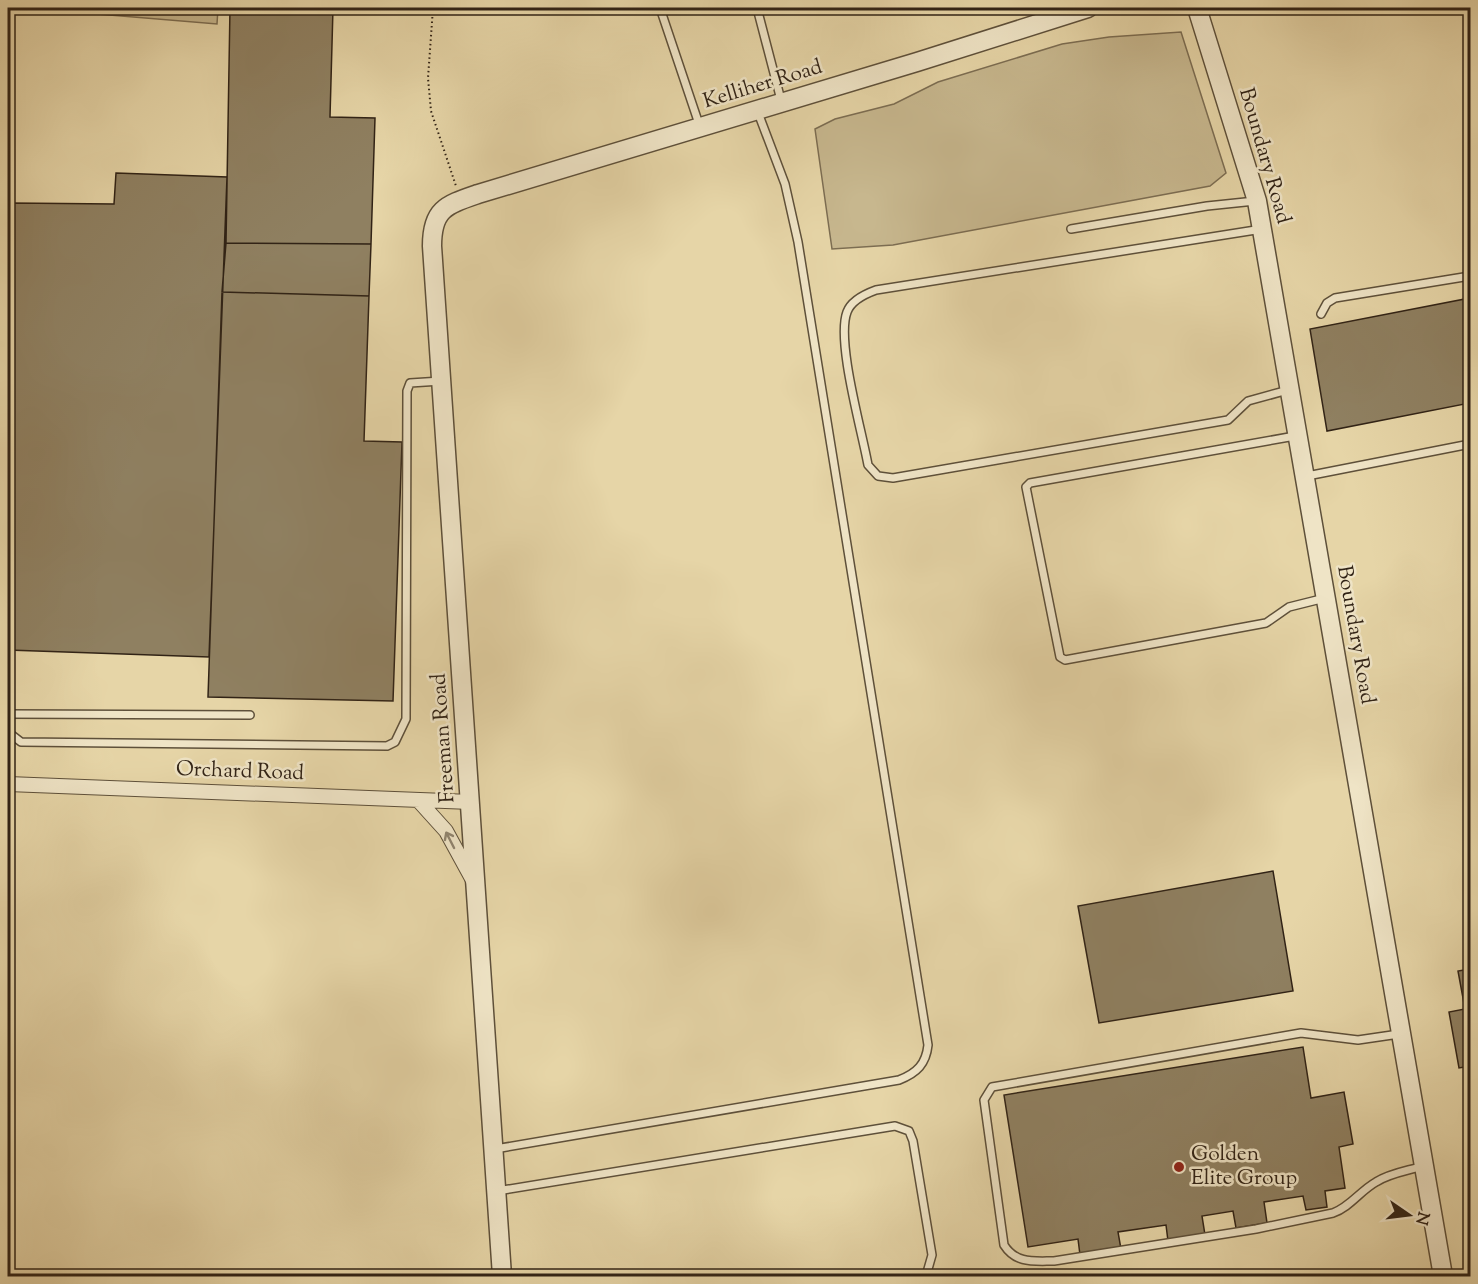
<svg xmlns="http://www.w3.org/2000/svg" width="1478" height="1284" font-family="'Sorts Mill Goudy',serif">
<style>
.green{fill:#c7b78e;stroke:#7c6d52;stroke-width:1.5}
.building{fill:#8f8061;stroke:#312316;stroke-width:1.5}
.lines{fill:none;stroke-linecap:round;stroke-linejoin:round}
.service-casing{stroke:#5e503a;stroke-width:10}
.minor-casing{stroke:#5e503a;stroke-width:16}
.tertiary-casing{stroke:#5e503a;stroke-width:21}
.path{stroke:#312316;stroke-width:2;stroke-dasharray:1.5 3;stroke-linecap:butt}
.service{stroke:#efe4c6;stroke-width:7}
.minor{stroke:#efe4c6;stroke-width:14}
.tertiary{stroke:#efe4c6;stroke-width:18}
.oneway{stroke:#90846e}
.poi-dot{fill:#8f2418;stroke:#efe4c6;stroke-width:2}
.labels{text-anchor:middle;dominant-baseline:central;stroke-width:5;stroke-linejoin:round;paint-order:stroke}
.street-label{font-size:21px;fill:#312316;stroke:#efe4c6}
.poi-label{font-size:21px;fill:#312316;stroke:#efe4c6;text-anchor:start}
</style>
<rect width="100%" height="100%" fill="#e6d5a7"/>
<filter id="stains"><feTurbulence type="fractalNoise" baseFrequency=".00333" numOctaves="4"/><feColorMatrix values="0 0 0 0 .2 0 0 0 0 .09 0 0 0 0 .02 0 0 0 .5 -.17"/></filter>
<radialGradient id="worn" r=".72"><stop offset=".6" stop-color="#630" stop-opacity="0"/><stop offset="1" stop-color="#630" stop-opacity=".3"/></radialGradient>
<path class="green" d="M25,8H218L217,24Z
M1181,32L1226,173L1210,186L893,245L832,249L815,129L835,119L894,104L938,82L1062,44L1109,37Z"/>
<path class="building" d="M230,8H333L330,117L375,118L371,244L226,243Z
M116,173L227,177L209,657L8,650V322L12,203L114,204Z
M226,243L371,244L369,296L222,292Z
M222,292L369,296L364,441L402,442L393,701L208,697Z
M1470,298V403L1327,431L1310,329Z
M1470,817V859L1464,818Z
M1273,871L1293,991L1099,1023L1078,906Z
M1470,969V1066L1459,1068L1449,1012L1465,1009L1458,971Z
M1303,1047L1311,1098L1344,1092L1353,1144L1339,1147L1345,1188L1325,1191L1327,1207L1306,1210L1303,1196L1264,1202L1267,1223L1236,1228L1233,1211L1202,1216L1205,1235L1168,1241L1166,1225L1118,1232L1121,1249L1080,1255L1078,1239L1028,1247L1004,1095Z"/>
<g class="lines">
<g class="service-casing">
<path id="service" d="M660,8L700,127
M757,8L781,100
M1071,229L1207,206L1255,201
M1262,229L876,290C865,294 851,301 847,312C836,341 862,431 868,465L878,476L893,478L1228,420L1248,401L1288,390
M1321,314L1327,303L1335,298L1470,276
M1295,436L1030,483L1026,487L1060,657L1065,660L1266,623L1289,607L1325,598
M1307,476L1470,444
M8,714L250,715
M8,732L21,742L387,746L395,742L406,719L407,391L410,383L441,381
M1399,1034L1358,1040L1301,1033L992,1087L984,1100L1004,1245C1016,1264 1034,1261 1054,1261L1256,1229L1333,1213C1350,1207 1360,1191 1376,1182C1390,1173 1407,1171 1423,1166
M495,1149L899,1080C917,1073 926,1064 928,1045L798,242L785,184L757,110
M497,1191L895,1126L909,1131L913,1141L932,1255L926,1276"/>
</g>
<g class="minor-casing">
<path id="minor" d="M8,784L471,802
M418,800L446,831L475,884"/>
</g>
<g class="tertiary-casing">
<path id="tertiary" d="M1197,8L1257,201L1443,1276
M502,1276L432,246C432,209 446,205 478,194L917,62L1088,8"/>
</g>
<path class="path" d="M433,8L428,78L431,111L456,186"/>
<use href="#service" class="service"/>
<use href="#minor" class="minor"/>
<use href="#tertiary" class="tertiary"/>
</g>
<defs><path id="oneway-shaft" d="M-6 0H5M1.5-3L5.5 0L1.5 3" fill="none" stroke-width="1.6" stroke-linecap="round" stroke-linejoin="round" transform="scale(1.5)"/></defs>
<use class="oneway" href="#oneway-shaft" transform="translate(450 840) rotate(-117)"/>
<circle class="poi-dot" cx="1179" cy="1167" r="6"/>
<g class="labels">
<g class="street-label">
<text transform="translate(763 85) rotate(-17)">Kelliher Road</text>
<text transform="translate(1264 156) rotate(74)">Boundary Road</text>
<text transform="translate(1355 635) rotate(80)">Boundary Road</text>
<text transform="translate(444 738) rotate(-94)">Freeman Road</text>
<text transform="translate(240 772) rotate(2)">Orchard Road</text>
</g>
<g class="poi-label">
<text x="1191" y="1155">Golden<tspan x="1191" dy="24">Elite Group</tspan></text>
</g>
</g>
<rect width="1478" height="1284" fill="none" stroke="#e6d5a7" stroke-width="30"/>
<rect x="9" y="9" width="1460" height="1266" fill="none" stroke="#312316" stroke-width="3"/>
<rect x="15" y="15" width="1448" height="1254" fill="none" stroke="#312316" stroke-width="1.5"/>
<g transform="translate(1409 1215) rotate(104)" stroke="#efe4c6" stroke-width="4.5" paint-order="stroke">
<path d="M0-4.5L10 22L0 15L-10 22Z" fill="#312316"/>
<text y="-9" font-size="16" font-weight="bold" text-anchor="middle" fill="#312316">N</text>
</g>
<rect width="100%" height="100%" filter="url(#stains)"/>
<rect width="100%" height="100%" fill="url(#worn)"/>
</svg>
